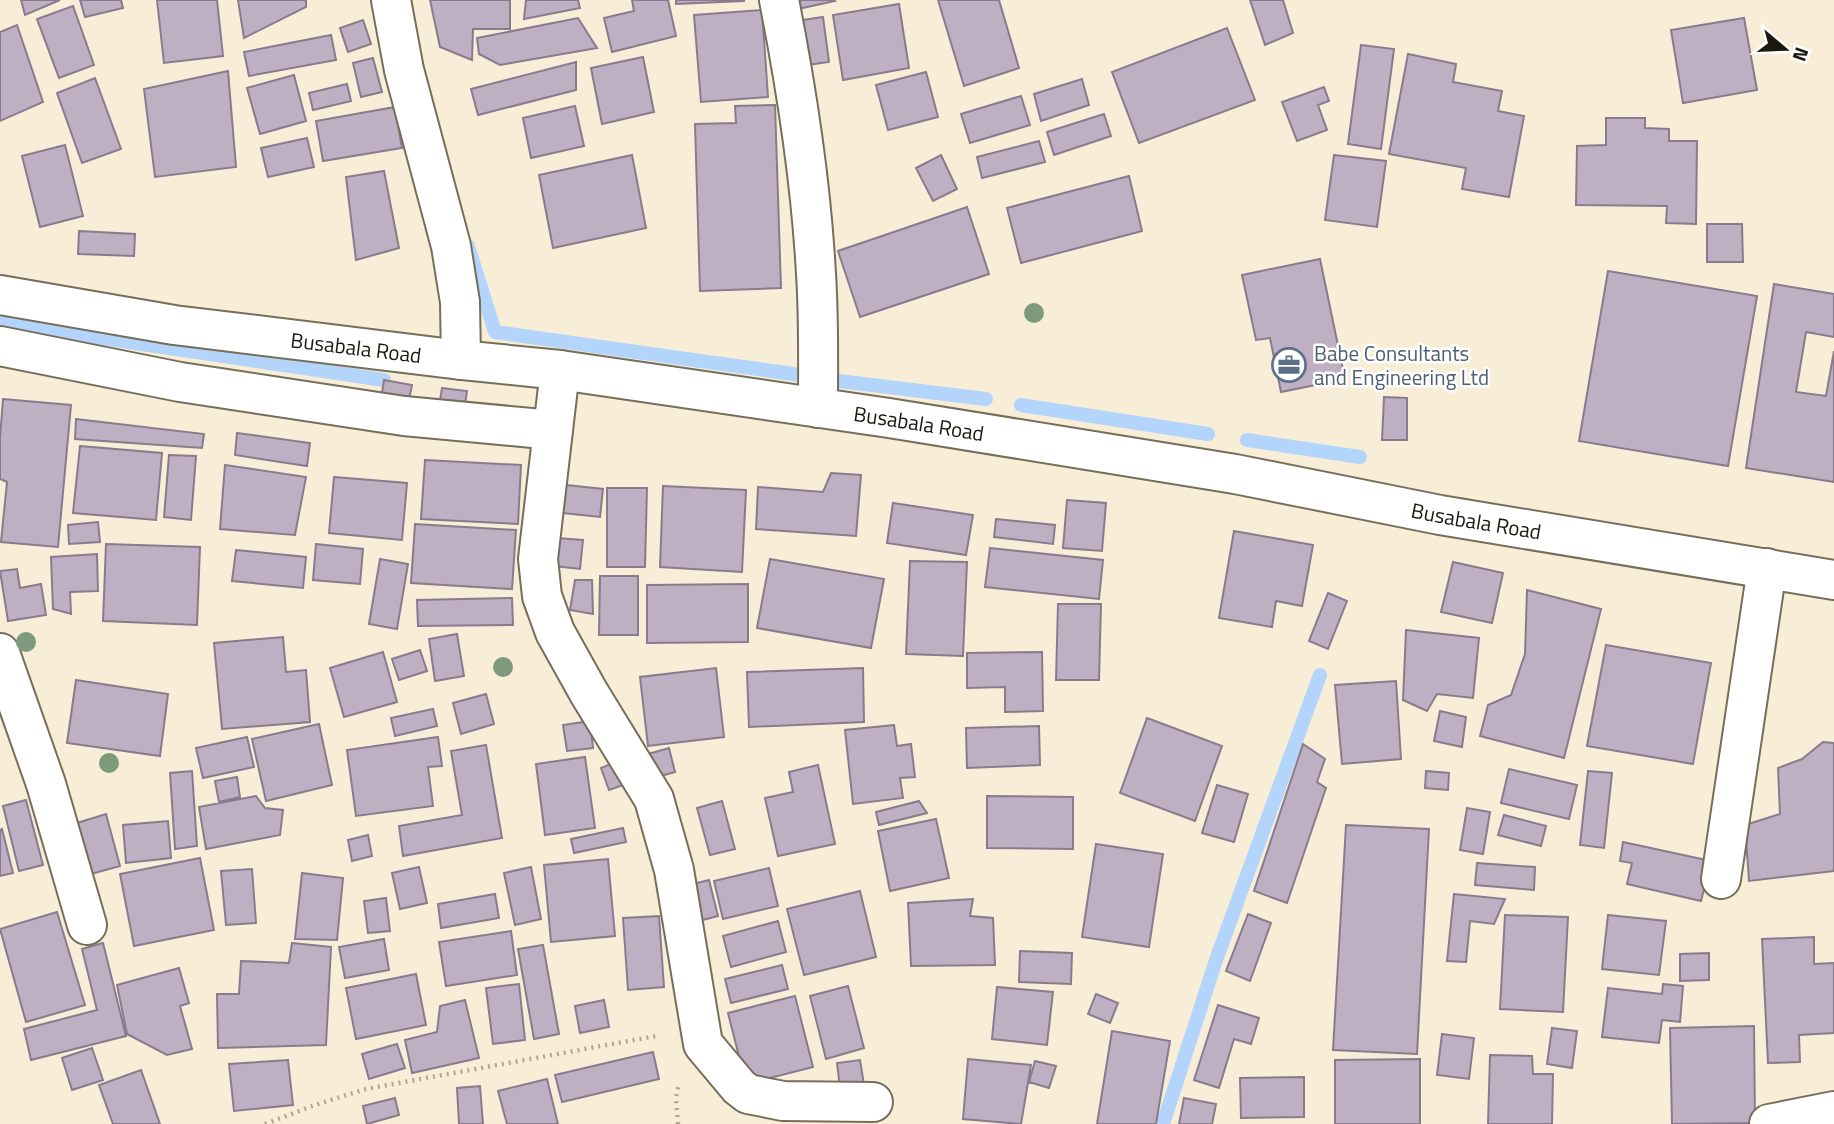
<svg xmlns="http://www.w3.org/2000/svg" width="1834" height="1124" font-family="'Titillium Web',sans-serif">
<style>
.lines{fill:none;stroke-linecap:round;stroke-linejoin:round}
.stream{stroke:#b3d4fb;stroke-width:14}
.building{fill:#beafc3;stroke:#897b8d;stroke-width:2}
.minor-casing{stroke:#766e5a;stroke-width:42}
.path{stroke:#aea694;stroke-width:4.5;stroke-dasharray:2 5;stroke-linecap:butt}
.minor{stroke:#fff;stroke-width:38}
.tree{fill:#7d9a7d}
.labels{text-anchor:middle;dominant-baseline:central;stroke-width:5;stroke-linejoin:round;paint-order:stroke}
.street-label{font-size:21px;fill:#1b1810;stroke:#fff}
.service-label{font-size:21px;fill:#4e5e75;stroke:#fff;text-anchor:start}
</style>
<rect width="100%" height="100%" fill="#f8eed7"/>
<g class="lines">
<path class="stream" d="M468,246L495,332L800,375
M0,323L384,380
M831,380L986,399
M1021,405L1208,434
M1247,440L1360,457
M1163,1124L1216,960L1320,675"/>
</g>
<path class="building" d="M21,0H60L25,15Z
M80,0H121L123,8L85,17Z
M157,0H217L223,56L164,63Z
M238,0H306V7L244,38Z
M430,0H510V29H473L472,60L440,47Z
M526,0H578L580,8L524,19Z
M632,0H668L676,36L612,52L604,18L634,11Z
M676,0H744V1L676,4Z
M796,0H834L835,1L798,9Z
M938,0H999L1019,68L964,86Z
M1250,0H1283L1293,33L1265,45Z
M899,4L909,68L843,80L833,15Z
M73,6L94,65L59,78L37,19Z
M762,10L768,97L701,102L694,15Z
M823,17L829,62L807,65L802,20Z
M578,18L597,48L500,65L479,54L477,38Z
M1744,18L1757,90L1683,103L1671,30Z
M363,20L371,44L348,52L340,28Z
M17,25L43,102L0,121V32Z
M1227,28L1255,100L1139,143L1112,72Z
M331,35L336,60L249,76L244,52Z
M1361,45L1394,49L1381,149L1348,144Z
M1408,54L1456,64L1453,82L1502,91L1498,111L1524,116L1509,197L1462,189L1466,168L1389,154Z
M643,57L654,112L602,124L591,68Z
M373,58L382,92L361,97L353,63Z
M576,62V90L478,115L471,89Z
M228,71L236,167L155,177L144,89Z
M926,72L938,117L888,130L876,85Z
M294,75L306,121L260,134L247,88Z
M95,78L121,149L82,163L57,93Z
M1082,79L1089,105L1041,121L1034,94Z
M347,84L351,101L313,110L309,93Z
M1324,87L1329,101L1318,105L1327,130L1297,141L1282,102Z
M1021,96L1030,125L970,143L961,114Z
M775,105L781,288L700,291L695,124L736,123L735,106Z
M575,106L584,146L531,158L523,118Z
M395,107L402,148L323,161L316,121Z
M1104,114L1111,136L1054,155L1047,132Z
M1606,118H1645V128L1669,129V141H1697L1696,224L1666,223L1667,206L1576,205L1577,146L1606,145Z
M307,138L314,167L268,177L261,148Z
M1039,141L1045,162L982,178L977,157Z
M65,145L83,216L40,227L22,156Z
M632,155L646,228L553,248L539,175Z
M941,155L957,189L933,201L916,168Z
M1334,155L1386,161L1377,227L1325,220Z
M384,171L399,248L356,260L346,177Z
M1129,176L1142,231L1021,263L1007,208Z
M967,207L989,274L860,317L838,251Z
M1707,224H1742L1743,262H1707Z
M79,231L135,234L134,256L78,254Z
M1320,259L1345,379L1281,392L1270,338L1256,340L1242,275Z
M1608,271L1757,296L1728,466L1579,441Z
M1774,284L1834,294V337L1806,332L1796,392L1826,396L1834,351V482L1746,468Z
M384,380L412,385L408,404L381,399Z
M442,388L467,391L463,418L438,413Z
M1384,397L1407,398V440H1382Z
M3,399L71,405L58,547L1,542L7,482L0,479V438Z
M76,419L204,434L202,448L75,439Z
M237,433L310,443L307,466L235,455Z
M80,446L162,453L156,520L73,513Z
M169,455L196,456L191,520L164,517Z
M425,460L521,465L518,524L421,519Z
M225,465L306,477L295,535L220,529Z
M831,473L861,475L856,536L756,529L758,487L823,492Z
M334,477L407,483L402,540L329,533Z
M566,485L603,489L600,517L563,513Z
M663,486L746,490L742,572L660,567Z
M607,488H647L645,567H607Z
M1067,500L1106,503L1102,551L1063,548Z
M893,503L973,515L966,555L887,543Z
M996,519L1055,525L1053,544L994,537Z
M98,522L100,542L69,544L68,525Z
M415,524L516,530L512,589L411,583Z
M1234,531L1313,545L1302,606L1276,601L1272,627L1219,618Z
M557,538L583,540L580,569L554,566Z
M106,544L200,547L197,625L103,621Z
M316,544L363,549L360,584L313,580Z
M990,548L1103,560L1099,599L985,587Z
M236,550L306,557L303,588L232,581Z
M97,554L98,591L70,592L71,614L53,609L51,557Z
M380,559L408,564L397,629L369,624Z
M770,559L884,579L871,648L757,628Z
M910,561L967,562L963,656L906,654Z
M1453,562L1503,573L1492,623L1441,612Z
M17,569L20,588L41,584L46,615L8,621L0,571Z
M600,576H638V635H599Z
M575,580H592L593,614L570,610Z
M748,584V642L647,643V585Z
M1527,590L1601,609L1564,758L1480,736L1488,705L1511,695L1525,654Z
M1328,593L1347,601L1328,649L1309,641Z
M512,598L513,625L418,626L417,600Z
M1058,604H1101L1099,680H1056Z
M1406,630L1479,638L1473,698L1437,694L1427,711L1403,700Z
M457,634L464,676L435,681L429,639Z
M283,637L286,672L306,670L310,722L222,729L214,643Z
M1606,645L1711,663L1693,764L1587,746Z
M420,650L427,671L399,680L392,659Z
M383,652L397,702L344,717L330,668Z
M1042,652L1043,711L1005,712V687L967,688V653Z
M716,668L724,737L648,746L640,677Z
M863,668L864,722L749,727L747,672Z
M76,680L168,694L160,756L67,743Z
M1396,681L1401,759L1342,764L1335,685Z
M486,694L494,724L461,734L453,703Z
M433,709L437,726L395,736L391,718Z
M1440,711L1466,717L1462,747L1434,741Z
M1147,718L1222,746L1195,821L1120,793Z
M590,721L593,748L567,751L563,725Z
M319,724L332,785L266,801L252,739Z
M894,725L897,746L911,744L915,777L900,778L903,798L853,804L845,730Z
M1039,726L1040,765L967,768L966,728Z
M247,737L254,767L203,778L196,748Z
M438,737L442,766L428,767L433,806L356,816L347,750Z
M1823,742L1834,743V871L1749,881L1745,825L1780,814L1778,768L1802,759Z
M1303,744L1325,759L1317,782L1326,788L1287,903L1254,891Z
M486,745L502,838L403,856L399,826L462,815L451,751Z
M669,748L675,772L647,780L641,756Z
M585,757L595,828L545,835L536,764Z
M620,760L629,783L609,790L601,768Z
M818,765L835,844L778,856L765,798L793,792L789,772Z
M1509,769L1577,785L1569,819L1501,803Z
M192,771L197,846L175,849L170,773Z
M1426,771L1449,773L1448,790L1425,788Z
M1588,771L1612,773L1604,848L1580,845Z
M237,777L240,797L219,802L215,781Z
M1217,785L1248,794L1234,842L1202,833Z
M256,796L265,808L283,810L280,835L206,849L199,807Z
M987,796L1073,797V849L987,848Z
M26,800L43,865L19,871L3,806Z
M722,801L735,849L710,855L697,808Z
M919,801L927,813L879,825L876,812Z
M1467,808L1490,812L1483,854L1460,850Z
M106,814L120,866L91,874L77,823Z
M1504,815L1546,826L1541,846L1498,835Z
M936,819L949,878L890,891L878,831Z
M168,821L171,858L126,863L123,825Z
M1346,825L1429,829L1417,1054L1333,1050Z
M623,828L626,842L574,853L571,839Z
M2,829L13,873L0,876V830Z
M368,835L372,856L352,861L348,840Z
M1623,842L1711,861L1701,901L1627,884L1632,863L1620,861Z
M1096,844L1163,854L1149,947L1082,937Z
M200,858L214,930L134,946L120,874Z
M608,859L615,936L551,942L544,865Z
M1477,863L1535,867L1534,890L1475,885Z
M419,867L427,903L400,909L392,873Z
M531,867L541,919L515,925L504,873Z
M769,868L778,906L723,919L714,881Z
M252,869L256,923L226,925L221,871Z
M302,873L343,878L337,940L295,939Z
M709,880L718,916L699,921L689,885Z
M860,891L876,957L804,975L787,909Z
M495,894L499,918L441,928L438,904Z
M1454,894L1505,899L1494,924L1470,921L1466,962L1447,961Z
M386,898L390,931L368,933L364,901Z
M973,899L970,916L993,918L995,965L911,966L908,903Z
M57,912L85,1005L26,1022L0,929Z
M1248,914L1271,923L1250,981L1226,971Z
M1505,915L1568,917L1563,1012L1500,1009Z
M1608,915L1666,921L1659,975L1602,969Z
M659,916L664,987L628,990L623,918Z
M778,921L786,952L731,967L723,936Z
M511,931L517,975L446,986L439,942Z
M1814,937V964L1834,963V1033L1799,1035L1800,1062L1768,1063L1762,939Z
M384,939L389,970L345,978L339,947Z
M103,943L126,1036L31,1060L24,1029L97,1010L82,949Z
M292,943L331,947L326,1045L218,1048L217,994H239L241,961L289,963Z
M543,945L559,1034L534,1039L518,949Z
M1020,951L1072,953L1071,984L1019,982Z
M1709,953V980L1680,981V954Z
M782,965L788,989L731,1003L725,979Z
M179,968L189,1003L180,1006L192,1049L167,1055L127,1034L117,985Z
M416,974L426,1025L356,1039L346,988Z
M519,984L525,1040L493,1044L486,988Z
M1663,984L1683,986L1680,1022L1662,1020L1659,1043L1602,1037L1608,988L1662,994Z
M848,986L864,1048L826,1059L810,996Z
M997,987L1053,992L1047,1045L992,1039Z
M1096,994L1118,1003L1110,1023L1088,1014Z
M795,996L813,1067L746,1084L728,1013Z
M465,1000L479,1058L412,1073L405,1040L437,1032L440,1006Z
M604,1000L609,1027L580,1033L575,1006Z
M1218,1005L1259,1018L1251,1044L1234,1039L1219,1088L1194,1080Z
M1754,1026L1755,1123L1672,1124L1670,1028Z
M1552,1028L1577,1031L1572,1068L1547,1064Z
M1112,1031L1170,1041L1156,1124H1097Z
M1442,1034L1474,1038L1469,1079L1437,1075Z
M397,1044L405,1068L369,1079L362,1054Z
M92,1048L103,1080L72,1090L62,1058Z
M653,1052L659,1079L562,1102L555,1075Z
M1490,1055L1532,1056L1533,1074H1553L1552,1124H1488Z
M968,1059L1031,1065L1021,1124L963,1119Z
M1420,1059V1124H1335V1060Z
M288,1060L293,1105L234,1111L229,1064Z
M860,1060L864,1085L840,1088L837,1063Z
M1035,1061L1056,1066L1049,1088L1029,1082Z
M141,1070L160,1124H113L99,1085Z
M1304,1077V1117L1241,1118L1240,1078Z
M547,1079L558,1124H507L498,1091Z
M480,1086L483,1124H459L457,1088Z
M395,1098L399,1115L367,1124L363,1106Z
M1184,1098L1216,1104L1212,1124H1179Z"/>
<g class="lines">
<g class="minor-casing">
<g id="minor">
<path d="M391,0L404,70L451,246L460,302L461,360"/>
<path d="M779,0C797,91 811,182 816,274C819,319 818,363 818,408"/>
<path id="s1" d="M0,295L174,325L461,360L560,370L889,418L1235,474L1440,515L1834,580"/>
<path d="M0,346L180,382L404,416L553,430"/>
<path d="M560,370L538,559L542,596L555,632L589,693L654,799L674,870L703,1044L739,1087L748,1094L783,1101L873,1102"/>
<path d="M0,653L46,784L87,925"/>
<path d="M1721,879L1767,568"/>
<path d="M1769,1124L1834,1111"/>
</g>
</g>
<path class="path" d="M265,1124L315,1105L366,1089L656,1036
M678,1124L676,1098L679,1083"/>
<use href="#minor" class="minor"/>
</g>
<g class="tree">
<circle cx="1034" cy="313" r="10"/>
<circle cx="26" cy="642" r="10"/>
<circle cx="503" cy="667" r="10"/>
<circle cx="109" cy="763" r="10"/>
</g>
<defs>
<g id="office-ring" transform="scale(1.75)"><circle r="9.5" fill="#fff" stroke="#5c6f8a" stroke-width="1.5"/><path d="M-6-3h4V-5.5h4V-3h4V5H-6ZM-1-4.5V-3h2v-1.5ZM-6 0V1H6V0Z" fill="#5c6f8a"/></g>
</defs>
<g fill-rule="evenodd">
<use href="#office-ring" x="1289" y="365"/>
</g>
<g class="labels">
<g class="street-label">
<text stroke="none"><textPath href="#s1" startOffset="360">Busabala Road</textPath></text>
<text stroke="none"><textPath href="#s1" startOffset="928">Busabala Road</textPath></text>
<text stroke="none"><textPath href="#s1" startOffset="1494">Busabala Road</textPath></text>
</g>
<g class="service-label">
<text x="1314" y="353">Babe Consultants<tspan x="1314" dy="24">and Engineering Ltd</tspan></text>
</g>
</g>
<g transform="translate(1785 49) rotate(109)" stroke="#ffffff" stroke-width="5" paint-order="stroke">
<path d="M0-5L12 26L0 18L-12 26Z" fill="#1b1810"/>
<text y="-10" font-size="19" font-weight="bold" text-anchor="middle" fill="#1b1810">N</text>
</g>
</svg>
